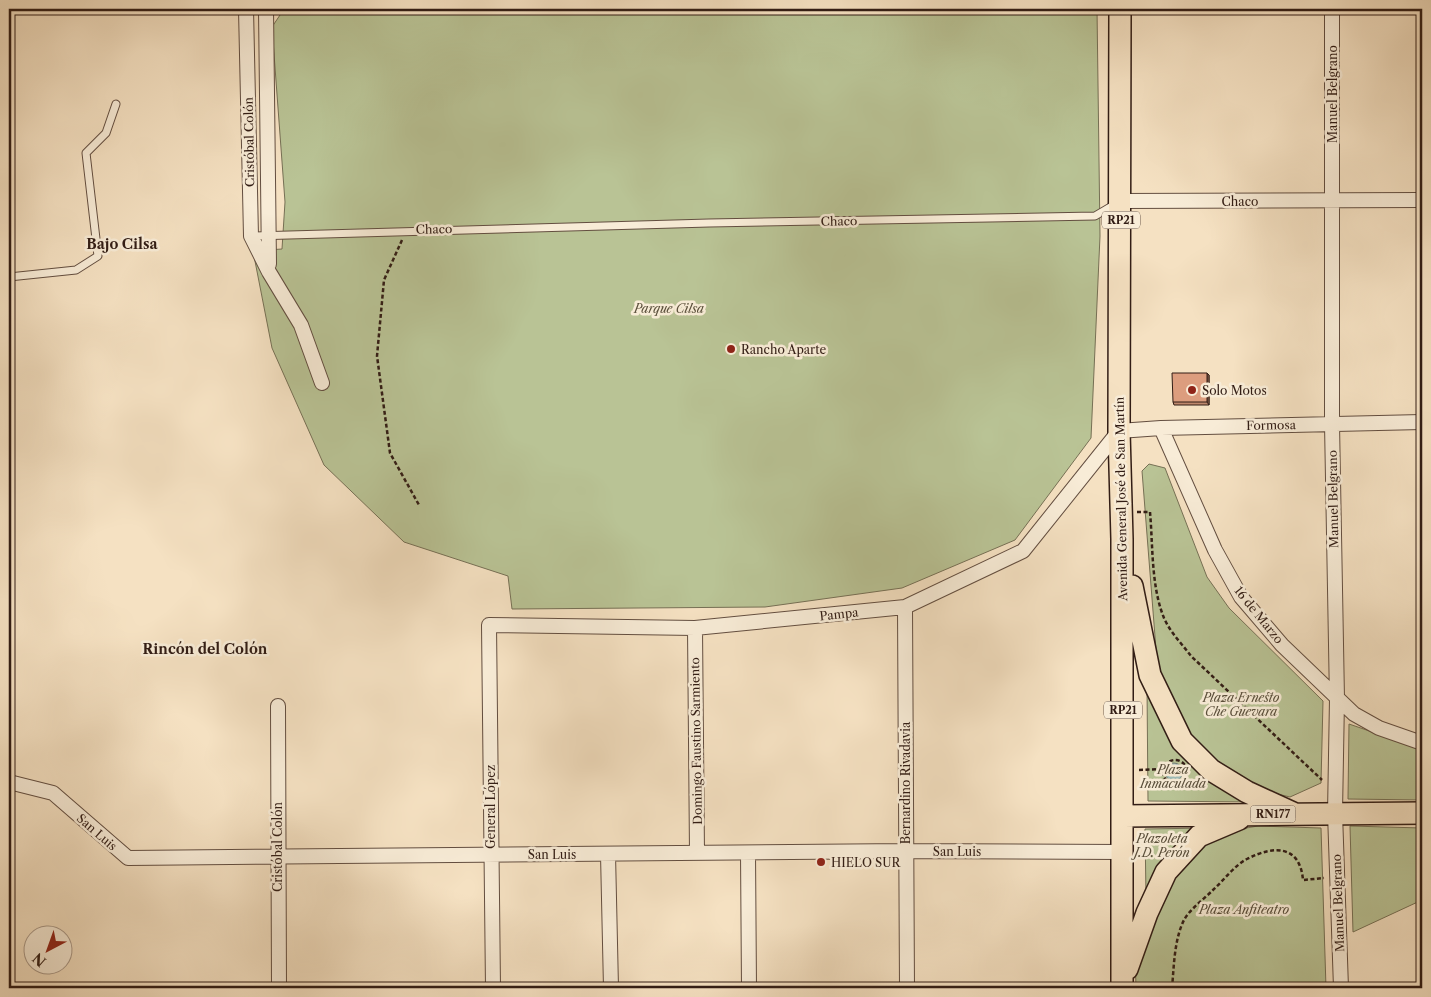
<svg xmlns="http://www.w3.org/2000/svg" width="1431" height="997" font-family="'Libre Caslon Text',serif">
<style>
.green{fill:#b9c395;stroke:#767055}
.water{fill:#9dbcb8;stroke:#727c77}
.lines{fill:none;stroke-linecap:round;stroke-linejoin:round}
.service-casing{stroke:#634e40;stroke-width:9}
.minor-casing{stroke:#634e40;stroke-width:16}
.primary-casing{stroke:#321d15;stroke-width:24}
.path{stroke:#321d15;stroke-width:2.5;stroke-dasharray:4 2.5;stroke-linecap:butt}
.service{stroke:#f8ecd7;stroke-width:7}
.minor{stroke:#f8ecd7;stroke-width:14}
.primary{stroke:#f5e1c2;stroke-width:21}
.wall{fill:#bd876c;stroke:#321d15}
.shaded-wall{fill:#9a6e58;stroke:#321d15}
.building{fill:#dc9d7e;stroke:#321d15}
.poi-dot{fill:#8f2418;stroke:#f8ecd7;stroke-width:2}
.labels{text-anchor:middle;dominant-baseline:central;stroke-width:5;stroke-linejoin:round;paint-order:stroke}
.shield{fill:#f8ecd7;stroke:#6d5b4f;stroke-width:1}
.shield-label{font-size:11px;font-weight:bold;fill:#321d15}
.street-label{font-size:12px;fill:#321d15;stroke:#f8ecd7}
.park-label{font-size:12px;font-style:italic;fill:#5a4f3b;stroke:#f8ecd7}
.poi-label{font-size:12px;fill:#321d15;stroke:#f8ecd7;text-anchor:start}
.neighbourhood-label{font-size:14px;font-weight:bold;fill:#321d15;stroke:#f8ecd7}
</style>
<rect width="100%" height="100%" fill="#f5e1c2"/>
<filter id="stains"><feTurbulence type="fractalNoise" baseFrequency=".004" numOctaves="4"/><feColorMatrix values="0 0 0 0 .2 0 0 0 0 .09 0 0 0 0 .02 0 0 0 .5 -.17"/></filter>
<radialGradient id="worn" r=".72"><stop offset=".6" stop-color="#630" stop-opacity="0"/><stop offset="1" stop-color="#630" stop-opacity=".3"/></radialGradient>
<path class="green" d="M284,9H1097L1100,236L1091,438L1015,540L902,588L765,607L512,609L508,576L404,542L324,465L272,348L253,251L282,249L285,202L272,27Z
M1149,464L1165,468L1207,577L1229,608L1323,701L1321,783L1290,797L1269,792L1245,781L1196,745L1167,697L1157,662L1142,471Z
M1147,686L1160,716L1252,802L1148,801Z
M1349,724L1422,749V800L1348,799Z
M1258,826L1321,828L1326,988H1136L1135,951L1147,913L1199,836Z
M1350,826L1422,828V900L1353,932Z
M1207,828L1146,897L1145,829Z"/>
<path class="water" d="M1165 772a9 9 0 1 1 18 0a9 9 0 1 1-18 0Z"/>
<g class="lines">
<g class="service-casing">
<path id="service" d="M251,236L709,223L1095,216L1117,203
M9,277L76,270L98,256L86,153L106,133L116,104"/>
</g>
<g class="minor-casing">
<path id="minor" d="M246,9L251,236L269,272L301,325L322,383
M266,9L269,264
M1332,9V424L1337,699L1335,813L1341,988
M1121,201L1422,200
M1161,428L1215,550L1241,597L1282,645L1354,714L1379,728L1422,743
M905,607L907,988
M695,628L697,853
M278,706L279,988
M9,782L53,793L128,858L906,851L1121,852
M748,853L749,988
M608,854L611,988
M493,988L489,625L695,628L905,607L1023,551L1119,431L1161,428L1422,422"/>
</g>
<g class="primary-casing">
<path id="primary" d="M1120,9L1119,431L1122,539V988
M1132,586L1150,675L1182,741L1211,770L1247,792L1295,814
M1123,816L1422,813
M1127,969L1147,913L1166,872L1199,836L1239,819"/>
</g>
<path class="path" d="M402,240L384,280L377,356L390,453L419,505
M1137,512H1150C1153,546 1151,586 1164,618C1170,632 1182,644 1191,656L1322,780
M1163 772a12 12 0 1 1 24 0a12 12 0 1 1-24 0Z
M1139,770L1163,769
M1172,988C1174,967 1174,940 1184,920C1190,909 1204,899 1213,890C1224,880 1235,865 1247,859C1274,845 1300,845 1303,880L1324,878"/>
<use href="#service" class="service"/>
<use href="#minor" class="minor"/>
<use href="#primary" class="primary"/>
</g>
<path class="wall" d="M1207,373L1209,375V405H1174L1173,402Z"/>
<path class="shaded-wall" d="M1207,373L1209,375V405L1207,402Z"/>
<path class="building" d="M1172,373H1207V402H1173Z"/>
<g class="poi-dot">
<circle cx="731" cy="349" r="5"/>
<circle cx="1192" cy="390" r="5"/>
<circle cx="821" cy="862" r="5"/>
</g>
<g class="labels">
<g class="shield">
<rect x="1102" y="211.5" width="38" height="17" rx="4"/>
<rect x="1104" y="701.5" width="38" height="17" rx="4"/>
<rect x="1250.5" y="805.5" width="45" height="17" rx="4"/>
</g>
<g class="shield-label">
<text x="1121" y="220">RP21</text>
<text x="1123" y="710">RP21</text>
<text x="1273" y="814">RN177</text>
</g>
<g class="street-label">
<text transform="translate(1332 94) rotate(-90)">Manuel Belgrano</text>
<text transform="translate(249 142) rotate(-91)">Cristóbal Colón</text>
<text x="1240" y="201">Chaco</text>
<text transform="translate(839 221) rotate(-1)">Chaco</text>
<text transform="translate(434 229) rotate(-1)">Chaco</text>
<text transform="translate(1271 425) rotate(-1)">Formosa</text>
<text transform="translate(1121 499) rotate(-91)">Avenida General José de San Martín</text>
<text transform="translate(1333 499) rotate(-91)">Manuel Belgrano</text>
<text transform="translate(839 614) rotate(-6)">Pampa</text>
<text transform="translate(1259 615) rotate(51)">16 de Marzo</text>
<text transform="translate(696 741) rotate(-91)">Domingo Faustino Sarmiento</text>
<text transform="translate(905 783) rotate(-90)">Bernardino Rivadavia</text>
<text transform="translate(490 807) rotate(-90)">General López</text>
<text transform="translate(97 832) rotate(41)">San Luis</text>
<text transform="translate(277 847) rotate(-90)">Cristóbal Colón</text>
<text x="957" y="851">San Luis</text>
<text x="552" y="854">San Luis</text>
<text transform="translate(1338 903) rotate(-92)">Manuel Belgrano</text>
</g>
<g class="park-label">
<text x="669" y="308">Parque Cilsa</text>
<text x="1241" y="697">Plaza Ernesto<tspan x="1241" dy="14">Che Guevara</tspan></text>
<text x="1173" y="769">Plaza<tspan x="1173" dy="14">Inmaculada</tspan></text>
<text x="1162" y="838">Plazoleta<tspan x="1162" dy="14">J.D. Perón</tspan></text>
<text x="1244" y="909">Plaza Anfiteatro</text>
</g>
<g class="poi-label">
<text x="741" y="349">Rancho Aparte</text>
<text x="1202" y="390">Solo Motos</text>
<text x="831" y="862">HIELO SUR</text>
</g>
<g class="neighbourhood-label">
<text x="122" y="244">Bajo Cilsa</text>
<text x="205" y="649">Rincón del Colón</text>
</g>
</g>
<rect width="1431" height="997" fill="none" stroke="#f5e1c2" stroke-width="30"/>
<rect x="10" y="10" width="1411" height="977" fill="none" stroke="#321d15" stroke-width="2.5"/>
<rect x="15" y="15" width="1401" height="967" fill="none" stroke="#321d15"/>
<g transform="translate(48 950) rotate(221)"><circle r="24" fill="#f8ecd7" stroke="#a99989"/>
<path d="M0-4L9 19L0 12L-9 19Z" fill="#8f2418"/>
<text y="-8" font-size="14" font-weight="bold" text-anchor="middle" fill="#321d15">N</text>
</g>
<rect width="100%" height="100%" filter="url(#stains)"/>
<rect width="100%" height="100%" fill="url(#worn)"/>
</svg>
